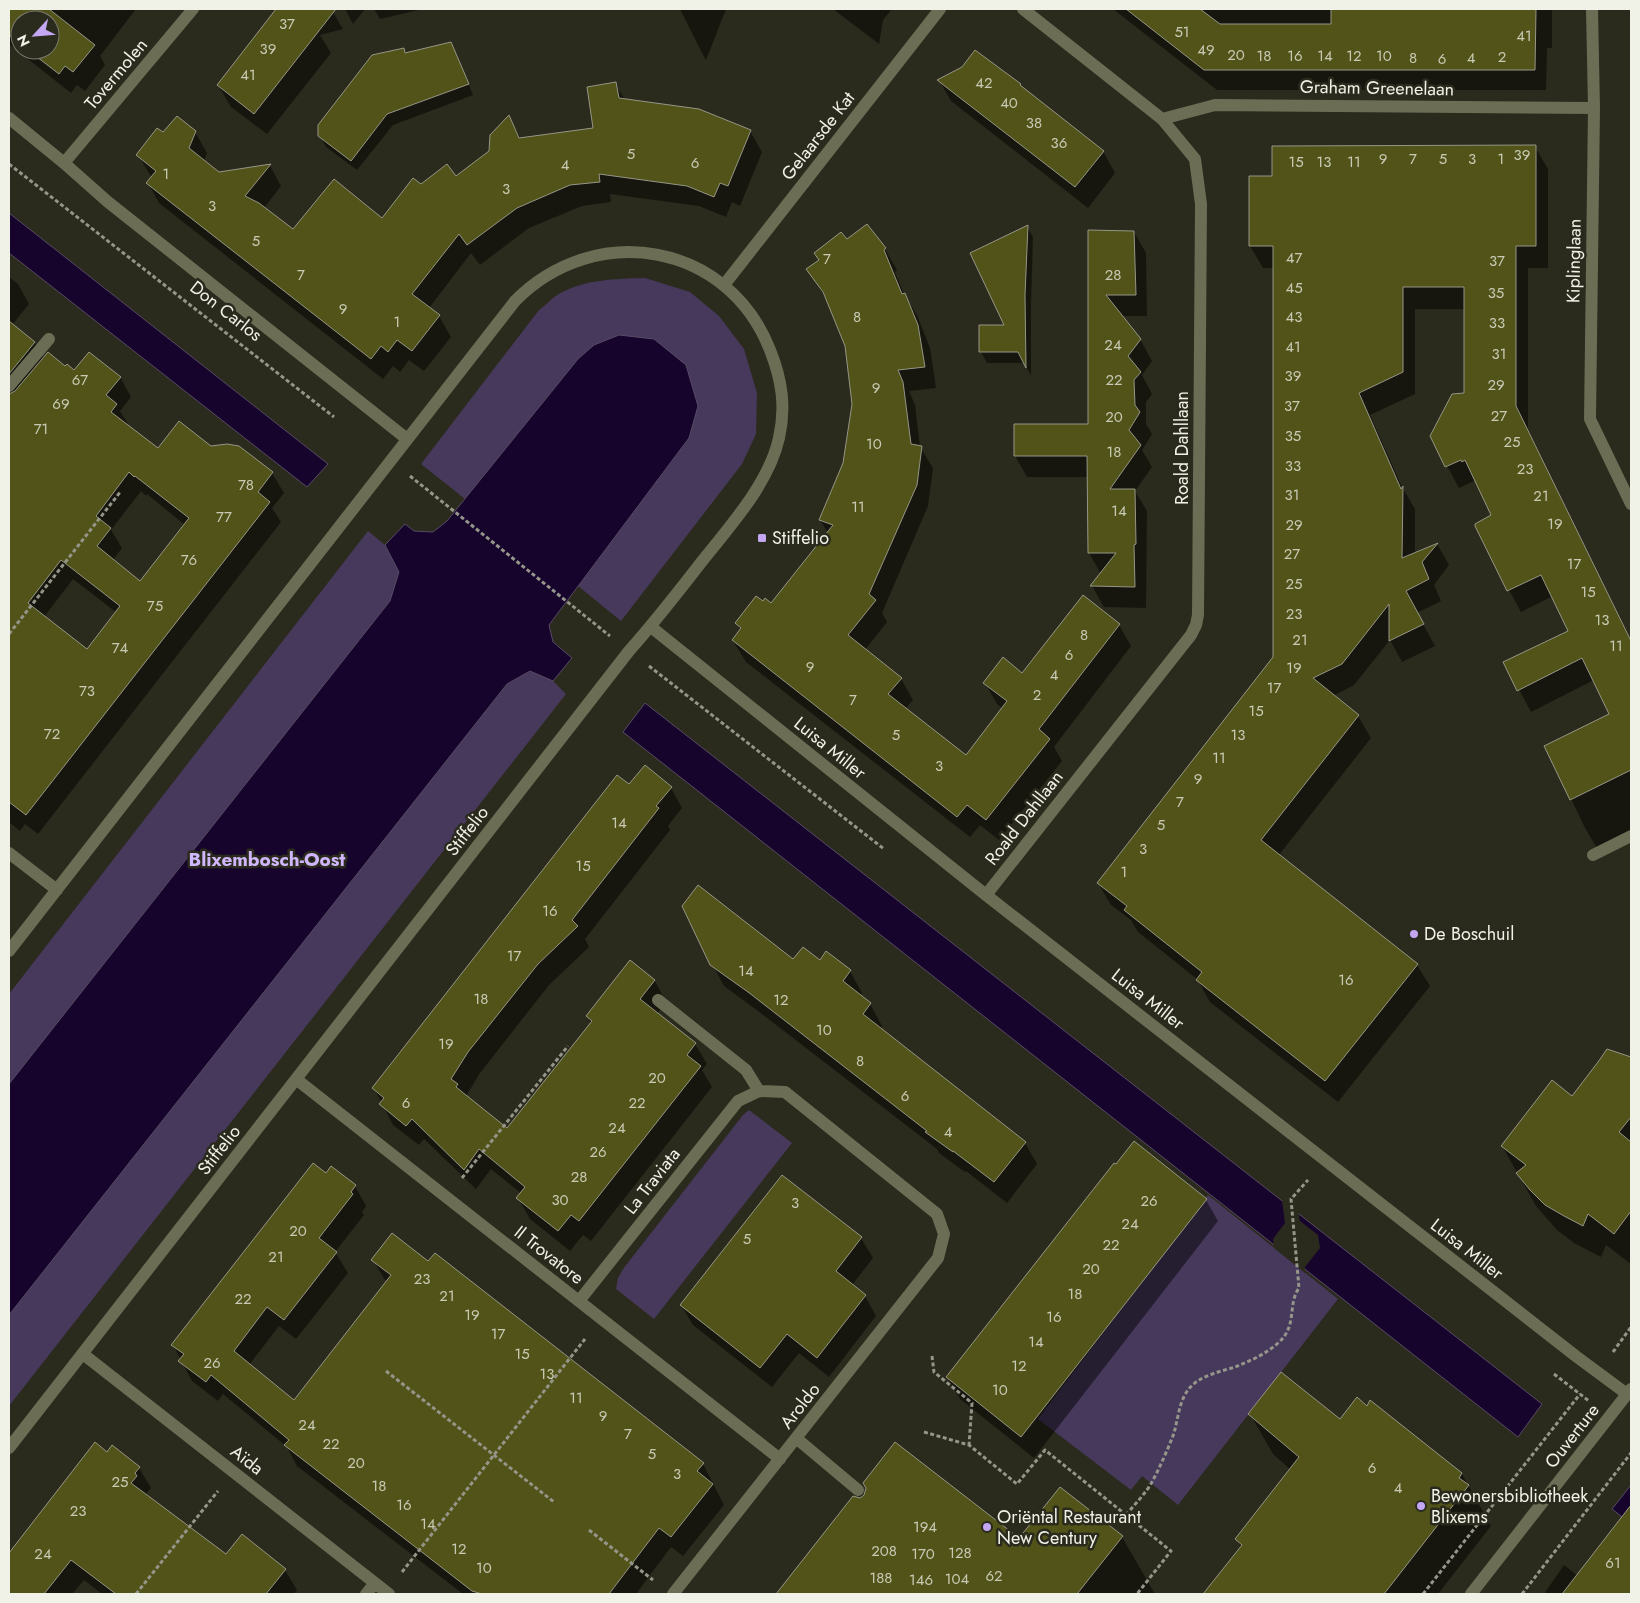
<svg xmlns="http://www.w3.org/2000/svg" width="1640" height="1603" font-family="Jost,sans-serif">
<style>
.green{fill:#47395c}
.water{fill:#17042d;stroke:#584b65}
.pier{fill:#2a2a1d}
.shadow{fill:#0007;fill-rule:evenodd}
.building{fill:#525319;stroke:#959686;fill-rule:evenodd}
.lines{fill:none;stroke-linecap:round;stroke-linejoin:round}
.path{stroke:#95958a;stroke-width:3;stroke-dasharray:4 2.5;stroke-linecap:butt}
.minor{stroke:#6b6d55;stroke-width:12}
.poi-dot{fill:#c3a7f2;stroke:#2a2a1d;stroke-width:2}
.labels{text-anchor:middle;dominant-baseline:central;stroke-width:5;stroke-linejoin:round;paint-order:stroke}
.number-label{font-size:15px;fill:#c8cab4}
.street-label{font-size:18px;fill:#f0f1e7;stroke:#2a2a1d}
.poi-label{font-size:18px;fill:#f0f1e7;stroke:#2a2a1d;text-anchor:start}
.neighbourhood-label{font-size:19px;font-weight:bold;fill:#d0b6fc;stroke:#2a2a1d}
</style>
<rect width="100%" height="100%" fill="#2a2a1d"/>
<path class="green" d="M645,278L690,292L719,316L744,349L757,393L756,434L742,464L621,621L578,586L689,438L620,335L594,345L578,359L465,499L421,464L539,310C545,306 551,299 557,295C584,279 615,279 645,278Z
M368,531L385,545L399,572L390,601L9,1084V994Z
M530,671L553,681L566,694L9,1406V1315L507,684Z
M749,1110L792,1143L654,1319L616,1289L618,1278L623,1269L743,1115Z
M1208,1195L1338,1299L1178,1505L1142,1476L1131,1490L1038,1419Z"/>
<path class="water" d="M9,213L328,464L307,487L9,253Z
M619,335L654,339L686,365L698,406L689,438L549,625L553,642L572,658L553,681L530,671L507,684L9,1315V1084L390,601L399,572L385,545L405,524L414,531L433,532L447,521L578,359L594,345Z
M645,703L1542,1404L1518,1437L623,732Z
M1631,1485V1524L1612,1509Z"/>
<path class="pier" d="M1283,1199L1298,1211L1300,1221L1318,1235L1320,1248L1305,1267V1273L1274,1248L1273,1239L1285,1223L1282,1201Z"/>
<path class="shadow" d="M9,9H136L100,56L105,65L85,91L77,85L71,93L9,44ZM20,20H50V50H20Z
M278,9H331L343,29L320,35L331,53L267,134L231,107L218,85Z
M345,9H365L353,24Z
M374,9H423L380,19Z
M680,9H726L706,60L701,51Z
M833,9H892L883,20L879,44Z
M1113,9H1552V48H1547L1546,90H1217Z
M403,50L406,54H456L473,95L393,125L357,170L326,147L320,136Z
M939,80L1022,89L1103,151L1115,173L1088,208L951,101Z
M615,84L625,100L750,131L762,152L740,206L732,202L726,217L699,206L610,194L611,202L582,206L529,228L480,265L471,253L429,308L439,316L451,337L424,371L409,360L400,372L393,366L383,379L159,203L148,183L152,178L138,155L164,134L195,132L207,153L204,161L219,173L270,166L281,186L264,208L294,231L382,220L421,185L456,178L490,152L509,117L521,139L595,129Z
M1535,147L1548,169V268H1528V429L1631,640V833L1598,850L1585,828L1546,746L1611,714L1594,680L1531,712L1505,663L1570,631L1553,596L1521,612L1509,590L1493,516L1477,482L1474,481L1459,488L1431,436L1466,394L1465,309H1415V394L1370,415L1402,487L1415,509V554L1437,544L1449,565L1434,585L1441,601L1417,613L1435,646L1402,662L1390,640L1354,685L1333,696L1358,716L1371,738L1279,855L1417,965L1430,986L1338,1102L1210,1002L1197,979L1138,932L1131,920L1111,905L1098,883L1274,657V268H1263L1250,246L1273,177Z
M1027,227L1033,237L1031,306V375L1024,363H987L981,352L980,326H1006Z
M1089,231L1134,232L1146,253L1147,316H1121L1140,339L1152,361L1142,375L1152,394L1146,402V424L1152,434L1142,450L1152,467L1135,491L1147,511L1146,608L1104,607L1092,586L1101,574L1089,553V477H1027L1015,456V425L1089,426Z
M846,240L885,249L897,270L895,272L904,294L917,315L930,348L936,388L909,391L915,405L920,447L933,468L928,506L882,613L887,622L865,650L901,679L913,700L905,709L966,757L1003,709L997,704L985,683L1023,674L1119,625L1131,646L1054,747L1062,761L999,840L980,825L970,837L746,662L733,641L741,631L736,623L763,602L771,604L828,533L820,520L844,463L853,404L846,346L828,302L808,269Z
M9,277L18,284L29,304L12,325L35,343L44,359L75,372L120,377L131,397L120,411L128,424L127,426L158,450L238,447L272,473L284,493L272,508L281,522L38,834L25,824L20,831L9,822V440L23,422L9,411ZM141,491L146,496L147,494L185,525L140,583L113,560L122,548L111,530ZM73,579L117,613L87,650L44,617Z
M629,786L671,788L682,808L668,826L670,830L585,939L589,947L549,985L480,1073L466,1096L508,1130L591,1023L587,1016L630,962L655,981L666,1002L657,1014L695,1044L707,1064L702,1070L712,1087L591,1241L583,1235L570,1251L530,1219L518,1198L522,1194L491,1169L476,1189L424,1139L419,1145L393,1125L374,1088Z
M793,961H820L850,971L862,993L860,996L870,1004L882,1026L880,1029L1025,1143L1037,1164L1007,1203L966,1171L965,1172L939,1153L937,1149L762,1014L724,986L712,964Z
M1607,1050L1631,1061V1264L1606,1245L1601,1257L1574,1243L1557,1230L1536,1206L1502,1146L1572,1097Z
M326,1174L355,1186L366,1206L362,1212L364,1215L335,1252L348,1273L296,1339L279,1326L249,1365L294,1401L388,1282L385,1280L373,1260L703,1464L724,1505L683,1556L671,1547L636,1594H463L297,1466L287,1447L223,1394L218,1401L192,1381L173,1345Z
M782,1176L861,1238L873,1258L852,1285L865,1296L876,1316L829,1377L799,1353L772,1387L693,1325L681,1305Z
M1206,1200L1218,1221L1034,1458L960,1399L947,1377Z
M1371,1402L1462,1474L1491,1526L1438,1594H1204L1241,1547L1236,1539L1291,1470L1273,1454L1250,1414L1340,1421L1367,1407Z
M95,1444L107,1454L139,1468L151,1488L146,1494L148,1497L226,1556L285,1570L297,1590L294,1594H102L84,1580L72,1594H9V1555Z
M853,1498L1019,1540L1122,1537L1155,1594H778Z
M1619,1523L1631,1532V1594H1544L1564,1565L1578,1576Z"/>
<path class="building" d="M9,9H49L95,45L73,72L65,66L59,74L28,50H50V20H20V44L9,35Z
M276,9H336L254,114L217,85Z
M1126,9H1200L1220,24H1331V9H1536L1535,70H1204Z
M451,42L469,84L387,114L351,161L318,136V125L372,55L404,48L405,53Z
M975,50L1021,84L1020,85L1104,151L1075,187L937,80L962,67Z
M616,82L619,98L699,109L751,130L728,186L720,183L714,197L687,186L599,174L600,182L570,185L517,208L467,245L459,234L412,294L440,315L412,351L397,340L388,352L381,346L371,359L146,183L156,171L136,155L157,128L163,132L177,116L196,131L189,148L219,172L271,164L245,196L259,203L293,229L334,179L382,218L413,178L421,184L447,164L456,176L489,151L490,135L509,115L519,138L593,128L587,87Z
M1536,145V246H1516V406L1631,641V770L1570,800L1544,746L1609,714L1582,658L1517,691L1503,662L1568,631L1541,575L1507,591L1475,526V524L1491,515L1465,460L1462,462L1461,460L1445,467L1430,436L1452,394L1464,393V287H1403V372L1359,393L1401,489L1403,486L1402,558L1438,543L1422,562L1429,579L1406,591L1424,624L1389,641V604L1342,664L1313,678L1359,715L1261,840L1418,964L1325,1081L1196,980L1202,972L1124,910L1127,906L1097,883L1273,657V246H1249V176H1272V146Z
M867,224L886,248L884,250L902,294L905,293L918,325L925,367L898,370L903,382L911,444L922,446L917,485L869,594L876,600L848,635L902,678L888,694L966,755L1007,701L983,683L1003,657L1022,673L1083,595L1120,624L1039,729L1050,739L986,820L967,805L957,817L732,640L741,628L735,623L756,596L763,601L765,598L771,603L833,525L819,520L843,463L852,404L845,346L823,292L806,269L819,260L814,253L841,232L847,239Z
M1028,225L1025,295L1026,368L1018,352H979V325H1004L970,253Z
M1088,230L1134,231L1136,295H1106L1141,339L1128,356L1141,372L1134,380L1135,405L1140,412L1129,430L1141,445L1110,489H1135L1136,544L1134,545L1135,587L1090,586L1116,553H1088L1087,456H1014V424H1088Z
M9,321L35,342L9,374Z
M48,352L65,366L67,364L74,370L89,352L121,377L106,395L117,404L111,412L158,448L179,421L211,446L227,444L239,446L273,472L258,492L270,502L26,815L9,802V394L15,391ZM129,472L134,477L135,476L189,518L140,581L97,546L111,528L96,516ZM61,560L120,606L87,649L28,603Z
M645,765L672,787L656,806L659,808L572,920L578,926L538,964L468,1052L451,1079L458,1084L456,1087L507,1128L592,1021L586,1016L630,960L655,980L640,999L696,1043L687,1055L701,1066L579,1221L571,1215L558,1231L516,1198L525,1187L479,1149L464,1170L412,1119L406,1126L379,1104L384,1098L372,1088L617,775L629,784Z
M698,885L793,959L803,947L820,960L826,951L851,970L843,981L871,1003L863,1014L1026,1142L994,1182L953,1151V1152L925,1132L927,1131L748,992L710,965L682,906Z
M1607,1049L1631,1057V1117L1619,1132L1631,1142V1211L1614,1234L1588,1214L1583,1226L1564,1216L1545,1205L1530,1190L1516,1173L1526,1165L1501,1146L1552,1080L1572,1096L1598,1062Z
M1134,1141L1207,1199L1021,1437L946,1377L1114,1163L1116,1164Z
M313,1163L326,1173L331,1166L356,1185L351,1192L353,1194L319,1238L337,1252L284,1320L267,1307L234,1351L294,1400L391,1275L371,1260L392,1233L428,1261L435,1253L704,1463L697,1471L713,1484L671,1537L659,1528L609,1594H482L472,1591L284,1445L289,1440L211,1375L206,1382L178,1361L184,1354L171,1345Z
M782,1175L862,1237L836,1271L866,1295L817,1358L787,1334L760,1368L680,1305Z
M1281,1372L1340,1419L1357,1397L1367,1406L1370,1400L1462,1473L1459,1478L1469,1485L1384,1594H1203L1242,1545L1235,1539L1299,1457L1248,1414Z
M95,1442L107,1452L112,1445L140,1467L135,1473L137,1476L131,1483L226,1554L242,1534L286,1569L266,1594H116L71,1560L44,1594H9V1553Z
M895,1442L1019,1538L1060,1487L1123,1536L1077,1594H776L853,1496L860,1498L864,1495L866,1488L863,1483Z
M1631,1505V1594H1562Z"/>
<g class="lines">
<path class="path" d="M9,164L334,417
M410,476L610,636
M9,634L121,491
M649,666L884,849
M462,1178L568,1046
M1613,1352L1631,1327
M932,1356L934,1372L972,1403L969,1445
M386,1371L554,1502
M1554,1374L1589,1401
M924,1432L969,1445L1017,1484L1045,1450L1171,1551L1137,1594
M1126,1515C1135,1504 1146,1493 1152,1482C1160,1467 1168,1449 1174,1433C1178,1419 1179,1402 1188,1390C1198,1376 1219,1372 1235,1367C1250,1361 1266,1354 1278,1343C1298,1326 1287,1305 1299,1288L1291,1199L1308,1180
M589,1530L653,1580
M402,1572L585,1339
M136,1594L218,1491
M1423,1594L1580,1394
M1522,1594L1631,1453"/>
<path class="minor" d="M1592,9L1594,108L1590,419L1631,504
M9,118L64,163L108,202L407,439
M1162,119L1215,105L1594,108
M64,163L193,9
M724,285L940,9
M9,386L49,339
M651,627L986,895L1577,1357L1627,1394
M9,853L57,890
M1593,855L1631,836
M986,895L1191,635L1196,625L1198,615L1201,204L1195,159L1162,119L1023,9
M9,951L515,301C595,220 728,242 770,350C782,380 786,407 779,438C769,483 731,525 703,560C679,591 655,622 629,651L9,1448
M658,1000L746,1070L759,1091
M296,1079L780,1459
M579,1301L738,1101L759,1091L785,1092L937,1214L944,1234L938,1258L673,1594
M83,1354L389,1594
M796,1438L858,1490
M366,1594L375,1583
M1471,1594L1631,1389"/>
</g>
<g class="poi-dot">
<rect x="757" y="533" width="10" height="10" rx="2.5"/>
<circle cx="1414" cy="934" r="5"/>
<circle cx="1421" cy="1506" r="5"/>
<circle cx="987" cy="1527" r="5"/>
</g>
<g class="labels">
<g class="number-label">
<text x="287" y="24">37</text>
<text x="1182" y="32">51</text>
<text x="1524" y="36">41</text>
<text x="268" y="49">39</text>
<text x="1206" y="50">49</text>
<text x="1236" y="55">20</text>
<text x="1264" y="56">18</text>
<text x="1295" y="56">16</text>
<text x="1325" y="56">14</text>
<text x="1354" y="56">12</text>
<text x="1384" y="56">10</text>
<text x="1502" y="57">2</text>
<text x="1413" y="58">8</text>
<text x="1471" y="58">4</text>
<text x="1442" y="59">6</text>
<text x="248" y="75">41</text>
<text x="984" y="83">42</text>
<text x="1009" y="103">40</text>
<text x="1034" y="123">38</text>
<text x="1059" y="143">36</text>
<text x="631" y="154">5</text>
<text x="1522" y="155">39</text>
<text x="1383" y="159">9</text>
<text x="1413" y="159">7</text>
<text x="1443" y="159">5</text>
<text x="1472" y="159">3</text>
<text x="1501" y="159">1</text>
<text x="1296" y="162">15</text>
<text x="1324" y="162">13</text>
<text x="1354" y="162">11</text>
<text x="695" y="163">6</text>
<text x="565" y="165">4</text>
<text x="166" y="174">1</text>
<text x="506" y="189">3</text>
<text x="212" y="206">3</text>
<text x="256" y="241">5</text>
<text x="1294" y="258">47</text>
<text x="827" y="259">7</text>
<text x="1497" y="261">37</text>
<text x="301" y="275">7</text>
<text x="1113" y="275">28</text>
<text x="1294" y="288">45</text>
<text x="1496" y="293">35</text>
<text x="343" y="309">9</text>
<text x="857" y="317">8</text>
<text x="1294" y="317">43</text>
<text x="397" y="322">1</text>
<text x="1497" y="323">33</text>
<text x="1113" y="345">24</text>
<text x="1293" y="347">41</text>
<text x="1499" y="354">31</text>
<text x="1293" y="376">39</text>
<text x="80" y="380">67</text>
<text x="1114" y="380">22</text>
<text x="1496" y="385">29</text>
<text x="876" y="388">9</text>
<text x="61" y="404">69</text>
<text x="1292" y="406">37</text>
<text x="1499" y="416">27</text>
<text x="1114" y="417">20</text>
<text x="41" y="429">71</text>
<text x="1293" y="436">35</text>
<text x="1512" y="442">25</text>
<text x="874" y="444">10</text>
<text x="1114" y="452">18</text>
<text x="1293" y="466">33</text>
<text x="1525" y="469">23</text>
<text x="246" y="485">78</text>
<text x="1292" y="495">31</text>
<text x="1541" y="496">21</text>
<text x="858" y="507">11</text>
<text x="1119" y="511">14</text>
<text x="224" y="517">77</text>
<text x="1555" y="524">19</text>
<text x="1294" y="525">29</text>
<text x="1292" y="554">27</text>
<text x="189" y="560">76</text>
<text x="1574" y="564">17</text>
<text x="1294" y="584">25</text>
<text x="1588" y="592">15</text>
<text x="155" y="606">75</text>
<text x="1294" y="614">23</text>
<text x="1602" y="620">13</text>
<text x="1084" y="635">8</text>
<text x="1300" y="640">21</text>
<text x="1616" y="646">11</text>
<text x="120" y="648">74</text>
<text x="1069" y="655">6</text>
<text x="810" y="667">9</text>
<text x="1294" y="668">19</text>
<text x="1054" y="675">4</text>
<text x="1274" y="688">17</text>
<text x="87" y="691">73</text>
<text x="1037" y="695">2</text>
<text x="853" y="700">7</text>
<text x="1256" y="711">15</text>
<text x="52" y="734">72</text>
<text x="896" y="735">5</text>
<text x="1238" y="735">13</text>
<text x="1219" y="758">11</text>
<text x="939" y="766">3</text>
<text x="1198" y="779">9</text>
<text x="1180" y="802">7</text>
<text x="619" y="823">14</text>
<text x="1161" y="825">5</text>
<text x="1143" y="849">3</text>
<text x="583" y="866">15</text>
<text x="1124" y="872">1</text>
<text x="550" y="911">16</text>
<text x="514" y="956">17</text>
<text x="746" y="971">14</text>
<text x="1346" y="980">16</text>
<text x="481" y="999">18</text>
<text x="781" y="1000">12</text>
<text x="824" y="1030">10</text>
<text x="446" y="1044">19</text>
<text x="860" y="1061">8</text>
<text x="657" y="1078">20</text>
<text x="905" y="1096">6</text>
<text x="406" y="1103">6</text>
<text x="637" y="1103">22</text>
<text x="617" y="1128">24</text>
<text x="948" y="1132">4</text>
<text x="598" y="1152">26</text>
<text x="579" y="1177">28</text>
<text x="560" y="1200">30</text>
<text x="1149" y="1201">26</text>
<text x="795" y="1203">3</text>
<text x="1130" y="1224">24</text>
<text x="298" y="1231">20</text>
<text x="747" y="1239">5</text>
<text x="1111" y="1245">22</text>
<text x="276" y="1257">21</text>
<text x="1091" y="1269">20</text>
<text x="422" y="1279">23</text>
<text x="1075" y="1294">18</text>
<text x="447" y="1296">21</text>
<text x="243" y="1299">22</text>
<text x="472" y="1315">19</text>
<text x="1054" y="1317">16</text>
<text x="498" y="1334">17</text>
<text x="1036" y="1342">14</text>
<text x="522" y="1354">15</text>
<text x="212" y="1363">26</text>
<text x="1019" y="1366">12</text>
<text x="547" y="1374">13</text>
<text x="1000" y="1390">10</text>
<text x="576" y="1398">11</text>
<text x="603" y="1416">9</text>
<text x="307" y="1425">24</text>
<text x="628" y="1434">7</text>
<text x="331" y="1444">22</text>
<text x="652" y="1454">5</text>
<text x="356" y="1463">20</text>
<text x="1372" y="1468">6</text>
<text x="677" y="1474">3</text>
<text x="120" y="1482">25</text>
<text x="379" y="1486">18</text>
<text x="1398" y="1488">4</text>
<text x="404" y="1505">16</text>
<text x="78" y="1511">23</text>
<text x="428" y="1524">14</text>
<text x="925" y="1527">194</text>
<text x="459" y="1549">12</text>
<text x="884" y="1551">208</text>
<text x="960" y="1553">128</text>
<text x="43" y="1554">24</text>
<text x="923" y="1554">170</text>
<text x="1613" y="1563">61</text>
<text x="484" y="1568">10</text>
<text x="994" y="1576">62</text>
<text x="881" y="1578">188</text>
<text x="957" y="1579">104</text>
<text x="921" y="1580">146</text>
</g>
<g class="street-label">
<text transform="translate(116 74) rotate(-50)">Tovermolen</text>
<text transform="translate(1377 88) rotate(1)">Graham Greenelaan</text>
<text transform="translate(818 136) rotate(-52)">Gelaarsde Kat</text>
<text transform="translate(1574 261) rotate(-89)">Kiplinglaan</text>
<text transform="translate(226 311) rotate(38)">Don Carlos</text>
<text transform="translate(1182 448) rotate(-90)">Roald Dahllaan</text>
<text transform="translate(830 748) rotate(39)">Luisa Miller</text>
<text transform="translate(1024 818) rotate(-52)">Roald Dahllaan</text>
<text transform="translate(467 831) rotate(-52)">Stiffelio</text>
<text transform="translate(1148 999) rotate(38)">Luisa Miller</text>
<text transform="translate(219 1150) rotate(-52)">Stiffelio</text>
<text transform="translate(652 1181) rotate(-52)">La Traviata</text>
<text transform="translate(1467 1249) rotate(38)">Luisa Miller</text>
<text transform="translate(549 1255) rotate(38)">Il Trovatore</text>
<text transform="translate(800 1406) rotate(-52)">Aroldo</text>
<text transform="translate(1572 1436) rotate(-52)">Ouverture</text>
<text transform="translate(247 1460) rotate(38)">Aïda</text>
</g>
<g class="poi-label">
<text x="772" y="538">Stiffelio</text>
<text x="1424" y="934">De Boschuil</text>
<text x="1431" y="1496">Bewonersbibliotheek<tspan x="1431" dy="21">Blixems</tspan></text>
<text x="997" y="1517">Oriëntal Restaurant<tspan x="997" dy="21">New Century</tspan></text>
</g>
<g class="neighbourhood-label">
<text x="267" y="859">Blixembosch-Oost</text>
</g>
</g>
<rect width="1640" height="1603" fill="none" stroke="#f0f1e7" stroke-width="20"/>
<g transform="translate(35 35) rotate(244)"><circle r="24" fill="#2a2a1d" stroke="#797a6e"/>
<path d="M0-4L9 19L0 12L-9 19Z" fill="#c3a7f2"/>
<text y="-8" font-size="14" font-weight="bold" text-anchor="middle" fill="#f0f1e7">N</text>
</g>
</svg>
